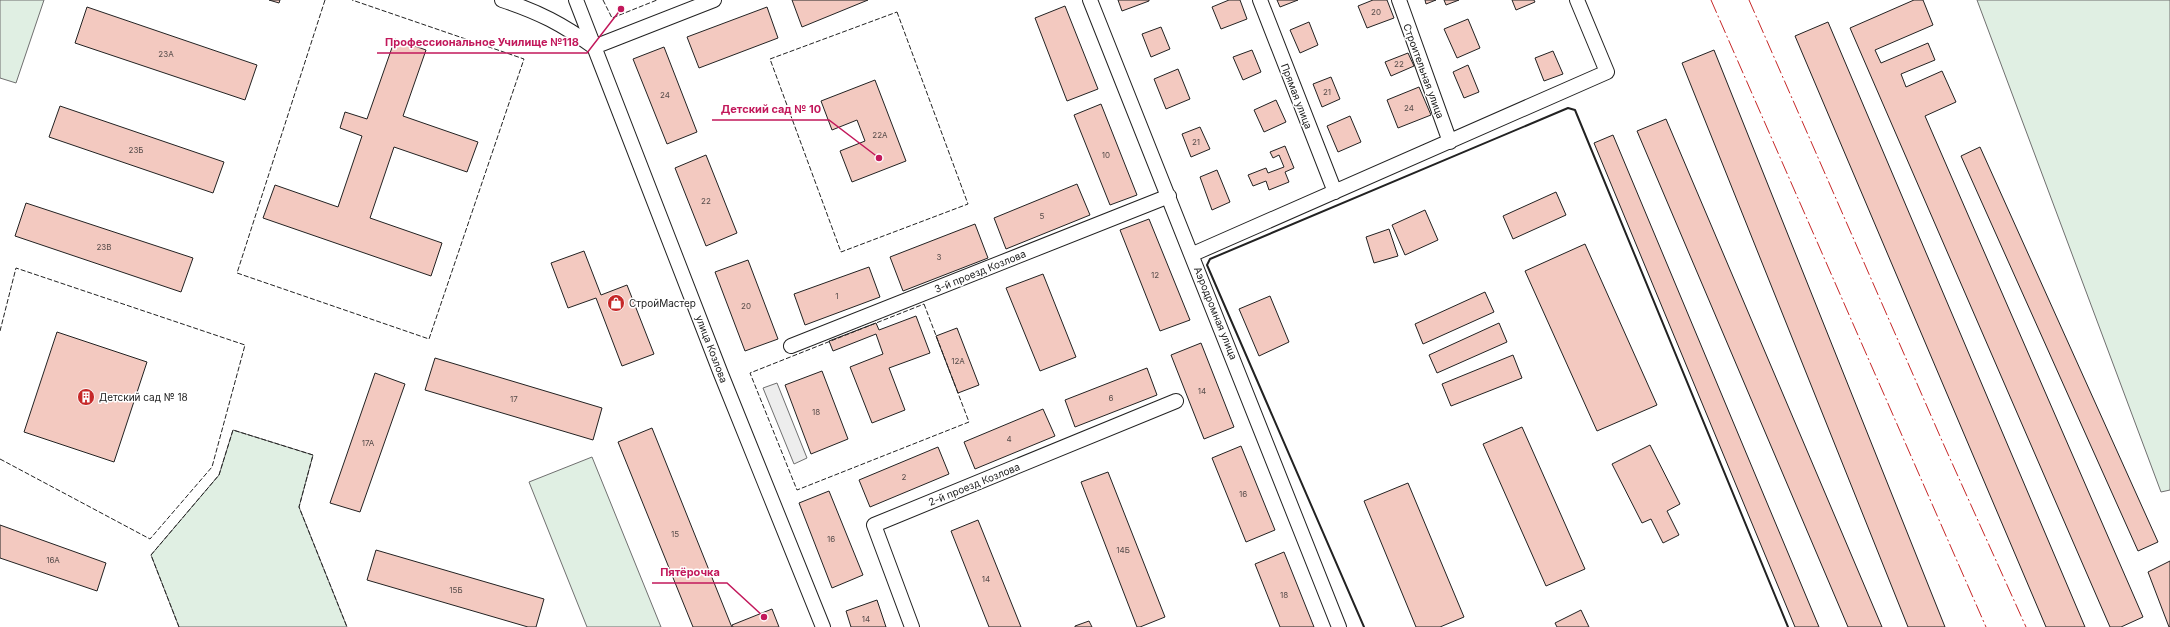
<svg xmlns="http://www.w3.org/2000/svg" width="2170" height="627" font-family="Inter,sans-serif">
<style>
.green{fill:#e0efe3;stroke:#6f6f6f}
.parking{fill:#ededed;stroke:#6f6f6f}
.building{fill:#f3c9c0;stroke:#222}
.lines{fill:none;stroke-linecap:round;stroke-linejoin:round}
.street-casing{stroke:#222;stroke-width:16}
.street{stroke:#fff;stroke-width:14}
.fence{stroke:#222;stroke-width:1;stroke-dasharray:5 2;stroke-linecap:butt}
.wall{stroke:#222;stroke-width:2}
.power{stroke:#c62828;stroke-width:1;stroke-dasharray:14 3 2 3;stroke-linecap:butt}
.labels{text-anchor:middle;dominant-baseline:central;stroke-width:3;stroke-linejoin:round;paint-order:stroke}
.number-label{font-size:8px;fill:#564c4a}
.street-label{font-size:10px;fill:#222;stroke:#fff}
.poi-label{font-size:10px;fill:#222;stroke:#fff;text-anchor:start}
.leader{fill:none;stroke:#c2185b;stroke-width:1.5}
.callout-dot{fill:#c2185b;stroke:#fff;stroke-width:1.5}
.callout-label{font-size:11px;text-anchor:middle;font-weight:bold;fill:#c2185b;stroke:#fff;stroke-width:3;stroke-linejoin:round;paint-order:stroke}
</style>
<rect width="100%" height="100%" fill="#fff"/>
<path class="green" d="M0,0H44L16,83L0,78Z
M1977,0H2170V490L2161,492Z
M233,430L313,455L299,507L347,627H179L151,555L219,475Z
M592,457L661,627H587L529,482Z"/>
<path class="parking" d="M777,383L807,458L794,464L763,388Z"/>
<path class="building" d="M269,0H280L279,3Z
M792,0H868L802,27Z
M1118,0H1149V1L1122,11Z
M1229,0H1240L1247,19L1221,29L1212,7Z
M1277,0H1298L1280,7Z
M1373,0H1387L1394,18L1367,28L1358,6Z
M1425,0H1436L1426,4Z
M1444,0H1459L1446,5Z
M1512,0H1534L1535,2L1516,10Z
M1914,0H1923L1933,25L1875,50L1881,63L1928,43L1935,60L1901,74L1906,87L1942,71L1956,102L1925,116L2143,617L2121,627H2110L1850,28Z
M1065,6L1098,89L1067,101L1035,18Z
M87,7L257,65L245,100L75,43Z
M767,7L778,38L699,68L687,37Z
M1468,19L1480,48L1457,58L1444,29Z
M1309,22L1318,45L1300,53L1290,30Z
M1828,22L2085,627H2046L1795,36Z
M1161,27L1170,49L1151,57L1142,34Z
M395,39L426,50L403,116L478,142L467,172L394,147L370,218L442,243L431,276L263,218L275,185L338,207L362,136L340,128L345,112L367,119Z
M664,47L697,132L667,144L633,59Z
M1252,50L1261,72L1243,80L1233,57Z
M1714,50L1945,627H1908L1682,63Z
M1553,51L1563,74L1544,81L1535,58Z
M1408,53L1414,66L1391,76L1385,62Z
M1468,65L1479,92L1464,98L1453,72Z
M1178,69L1190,99L1166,109L1154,79Z
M1331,77L1340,99L1322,107L1313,84Z
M875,80L906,161L852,182L840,151L865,141L857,120L832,130L821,101Z
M1419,87L1431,115L1398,128L1387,100Z
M1276,100L1286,122L1264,132L1254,110Z
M1101,104L1137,195L1110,205L1074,115Z
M60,106L224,162L213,193L49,137Z
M1350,116L1361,142L1338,152L1327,126Z
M1666,119L1882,627H1848L1637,131Z
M1200,127L1210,149L1191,157L1182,134Z
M1613,135L1819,627H1795L1594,143Z
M1285,146L1294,168L1285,172L1289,182L1269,190L1266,181L1253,186L1248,175L1266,168L1268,173L1284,167L1279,155L1273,158L1270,152Z
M1980,147L2158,542L2138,551L1961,156Z
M706,155L737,233L706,246L675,168Z
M1217,170L1230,202L1212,210L1200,177Z
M1077,184L1090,215L1006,249L994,218Z
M1556,192L1566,215L1513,239L1503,216Z
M26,203L193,258L181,292L15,236Z
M1425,210L1438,240L1405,255L1392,225Z
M1149,219L1190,320L1160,331L1120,230Z
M975,224L988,258L903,291L890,257Z
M1389,229L1398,256L1374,263L1366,237Z
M1585,244L1657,405L1597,431L1525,271Z
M584,251L601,295L627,285L654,354L622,366L596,298L568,308L551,263Z
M748,260L778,339L745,351L715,272Z
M869,267L880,297L805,325L794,294Z
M1043,274L1076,357L1040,371L1006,288Z
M1485,292L1494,312L1423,344L1415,324Z
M1270,296L1289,342L1259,356L1239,309Z
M916,316L930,353L889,368L905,410L872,423L850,367L883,354L876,334L833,351L829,341L876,323L879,330Z
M1499,323L1507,342L1437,373L1429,355Z
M957,328L979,385L958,393L936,336Z
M57,332L147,362L114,462L24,432Z
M1201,343L1234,427L1204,439L1171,355Z
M1513,355L1522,378L1451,406L1442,384Z
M435,358L602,408L593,440L425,390Z
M1147,368L1157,395L1075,427L1065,400Z
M822,371L848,439L811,454L785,385Z
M375,373L405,384L360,512L330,503Z
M1043,409L1055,436L975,469L964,442Z
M1522,427L1585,569L1546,586L1483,444Z
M652,428L731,625L732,627H693L618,442Z
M1650,445L1680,504L1667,511L1679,535L1663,543L1651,519L1642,523L1612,464Z
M1241,446L1275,530L1246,542L1212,458Z
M938,447L949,474L870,507L859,480Z
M1108,472L1165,617L1140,627H1137L1081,482Z
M1408,483L1464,617L1440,627H1416L1364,501Z
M829,491L863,575L832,588L799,503Z
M978,520L1021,627H989L951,531Z
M0,525L106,563L97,591L0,558Z
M376,550L544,599L536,627H528L367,580Z
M1284,552L1314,627H1280L1255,564Z
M2170,561V627H2169L2148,572Z
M877,600L886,627H851L846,611Z
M772,609L779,627H733L732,625Z
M1581,610L1589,627H1557L1555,623Z
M1089,621L1092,627H1075V626Z"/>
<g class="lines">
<g class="street-casing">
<path id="street" d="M502,0C539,12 562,24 594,47
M576,0L721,374L823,627
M1090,0L1339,627
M1260,0L1335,192
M1399,0L1450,142
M594,47L714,0
M1193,254L1607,72L1577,0
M791,346L1169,196
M912,627L874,525L1176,401"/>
</g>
<use href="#street" class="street"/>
<path class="fence" d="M325,0L237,273L429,339L524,59L352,0
M603,0L612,18L657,0
M897,12L968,204L841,252L770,59Z
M924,304L969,422L797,490L750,373Z
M0,331L16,268L245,345L212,467L150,539L0,459
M179,627L151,555L219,475L233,430L313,455L299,507L347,627"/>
<path class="wall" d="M1364,627L1207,265L1210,259L1568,108L1575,110L1788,627"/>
<path class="power" d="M1711,0L1986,627
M1749,0L1943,443L2026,627"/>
</g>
<defs>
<g id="shop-disc" transform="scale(0.9)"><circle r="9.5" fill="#c62828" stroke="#fff"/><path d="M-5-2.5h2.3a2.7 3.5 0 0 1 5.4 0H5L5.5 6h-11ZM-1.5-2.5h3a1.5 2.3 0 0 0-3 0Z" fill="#fff"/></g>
<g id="building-disc" transform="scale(0.9)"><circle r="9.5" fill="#c62828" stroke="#fff"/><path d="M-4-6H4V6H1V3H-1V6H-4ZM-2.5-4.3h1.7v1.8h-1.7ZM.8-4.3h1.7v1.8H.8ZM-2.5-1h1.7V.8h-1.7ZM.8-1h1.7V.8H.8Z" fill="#fff"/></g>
</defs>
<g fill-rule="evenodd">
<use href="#shop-disc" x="616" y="303"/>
<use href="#building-disc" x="86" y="397"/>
</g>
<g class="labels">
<g class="number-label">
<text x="1376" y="12">20</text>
<text x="166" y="54">23А</text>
<text x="1399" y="64">22</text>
<text x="1327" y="92">21</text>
<text x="665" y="95">24</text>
<text x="1409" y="108">24</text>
<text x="880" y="135">22А</text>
<text x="1196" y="142">21</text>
<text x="136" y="150">23Б</text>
<text x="1106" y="155">10</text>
<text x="706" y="201">22</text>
<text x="1042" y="216">5</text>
<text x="104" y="247">23В</text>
<text x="939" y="257">3</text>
<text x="1155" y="275">12</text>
<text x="837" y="296">1</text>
<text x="746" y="306">20</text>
<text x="958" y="361">12А</text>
<text x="1202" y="391">14</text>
<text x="1111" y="398">6</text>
<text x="514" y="399">17</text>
<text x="816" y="412">18</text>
<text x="1009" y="439">4</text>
<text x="368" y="443">17А</text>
<text x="904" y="477">2</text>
<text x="1243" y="494">16</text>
<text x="675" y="534">15</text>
<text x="831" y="539">16</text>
<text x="1123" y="550">14Б</text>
<text x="53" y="560">16А</text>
<text x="986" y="579">14</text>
<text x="456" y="590">15Б</text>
<text x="1284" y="595">18</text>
<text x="866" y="619">14</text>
</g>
<g class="street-label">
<text transform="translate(1424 71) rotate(70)">Строительная улица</text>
<text transform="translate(1297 96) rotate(69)">Прямая улица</text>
<text transform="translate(980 271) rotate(-22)">3-й проезд Козлова</text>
<text transform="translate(1216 313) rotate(68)">Аэродромная улица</text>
<text transform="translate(712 349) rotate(69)">улица Козлова</text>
<text transform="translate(974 484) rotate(-22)">2-й проезд Козлова</text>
</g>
<g class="poi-label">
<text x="629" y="303">СтройМастер</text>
<text x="99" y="397">Детский сад № 18</text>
</g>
</g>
<path class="leader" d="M621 9L587 53H377M879 158L829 120H712M764 617L727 583H652"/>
<g class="callout-dot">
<circle cx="621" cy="9" r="4"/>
<circle cx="879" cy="158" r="4"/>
<circle cx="764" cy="617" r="4"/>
</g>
<g class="callout-label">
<text x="482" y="46">Профессиональное Училище №118</text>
<text x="771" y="113">Детский сад № 10</text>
<text x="690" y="576">Пятёрочка</text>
</g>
</svg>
